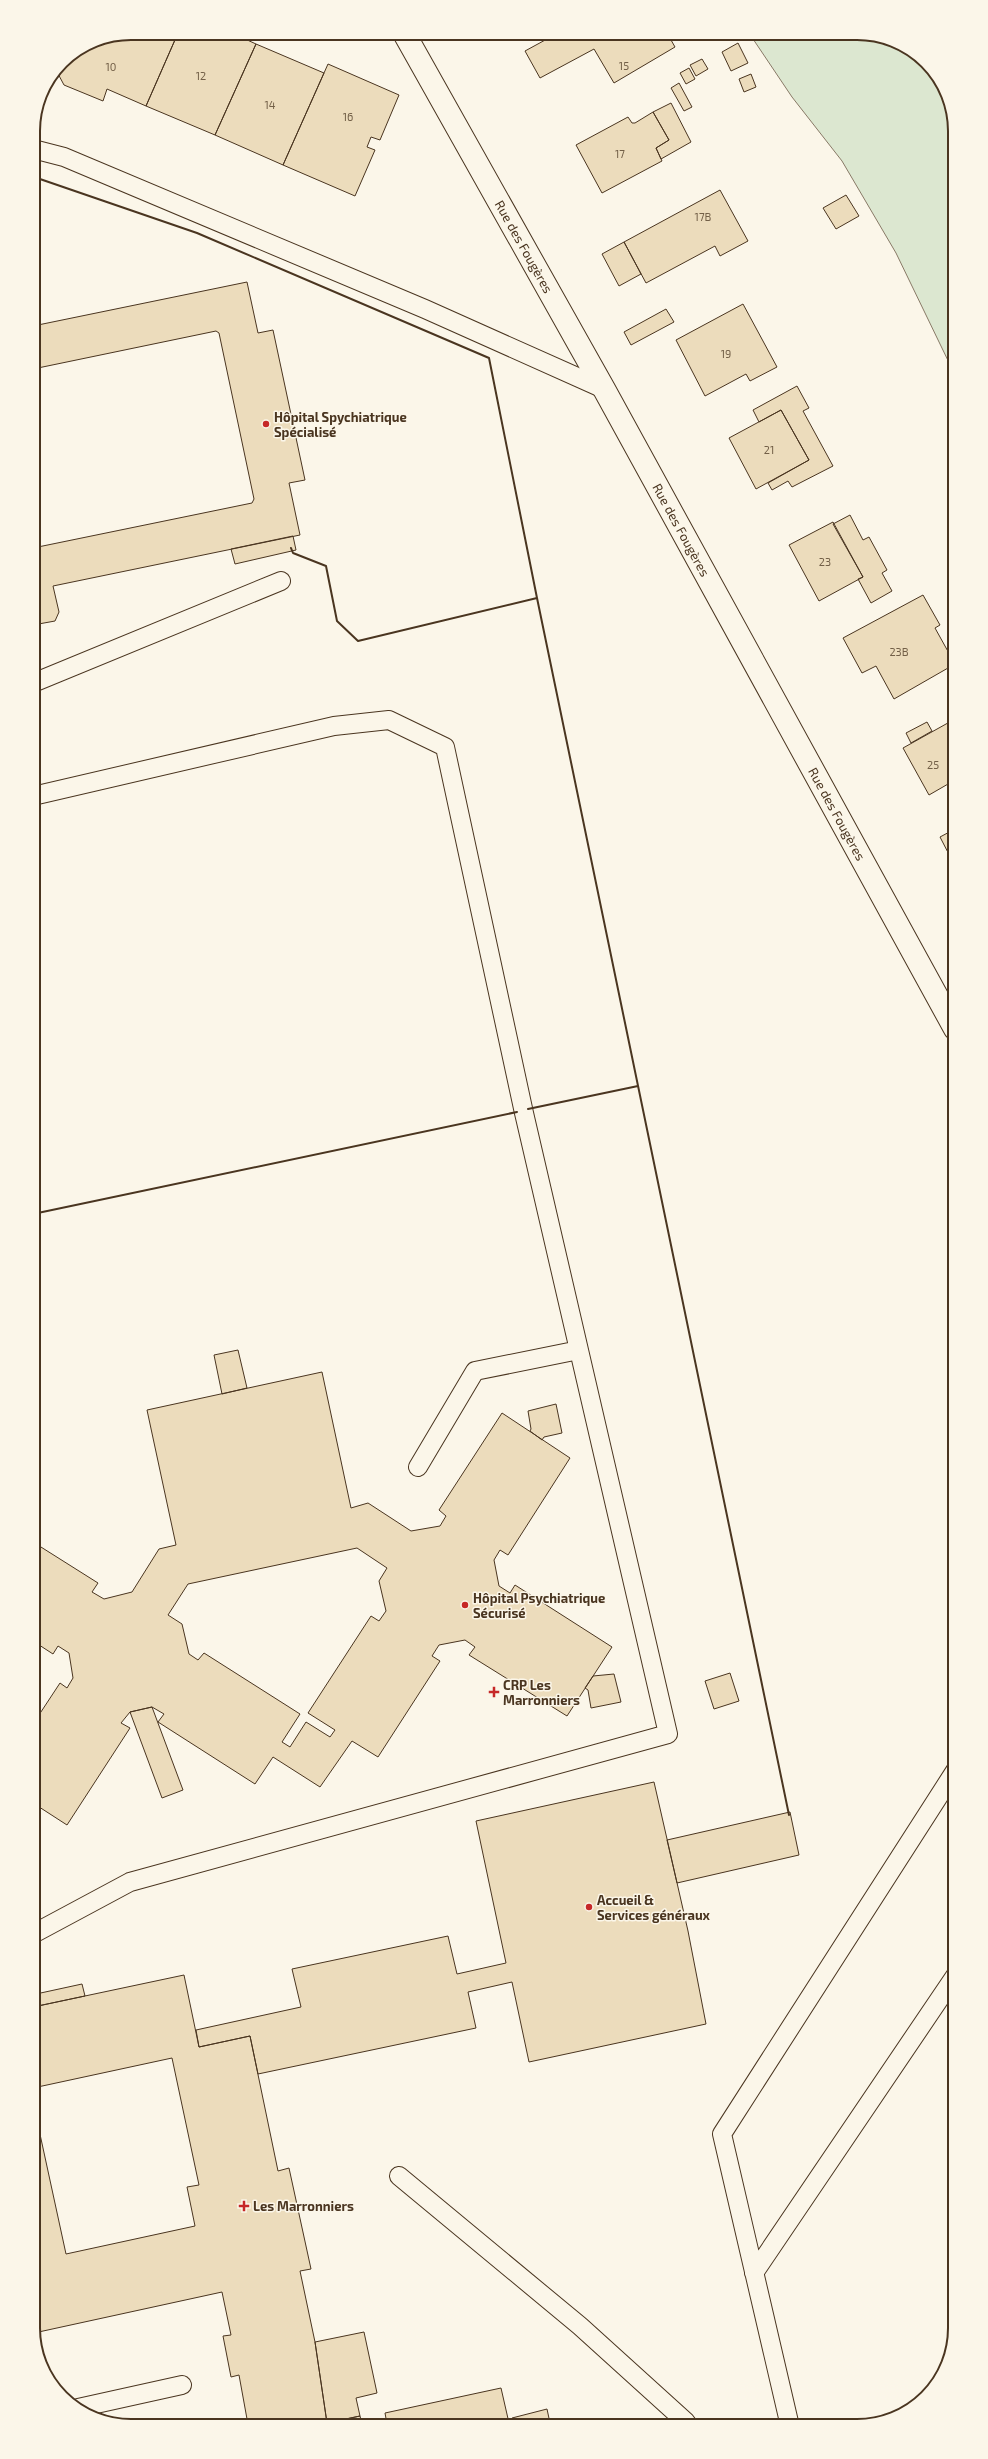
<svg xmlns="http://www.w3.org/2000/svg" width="988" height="2459" font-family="'Exo 2',sans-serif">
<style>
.green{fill:#dce7d0;stroke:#887966}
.building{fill:#ecdcbc;stroke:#4a3520;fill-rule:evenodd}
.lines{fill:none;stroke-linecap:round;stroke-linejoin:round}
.lane-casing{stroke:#4a3520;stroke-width:20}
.street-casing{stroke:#4a3520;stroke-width:24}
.lane{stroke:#fbf6e9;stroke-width:18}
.street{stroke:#fbf6e9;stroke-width:22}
.wall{stroke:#4a3520;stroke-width:2}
.poi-dot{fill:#c62828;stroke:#fbf6e9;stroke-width:1.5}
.labels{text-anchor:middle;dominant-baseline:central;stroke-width:3;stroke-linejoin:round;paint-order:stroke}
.number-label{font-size:11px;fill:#725f47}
.street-label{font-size:13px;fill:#4a3520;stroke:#fbf6e9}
.poi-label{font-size:13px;font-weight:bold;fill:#4a3520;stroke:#fbf6e9;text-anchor:start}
.rim{fill:none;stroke:#4a3520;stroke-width:2}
</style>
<rect width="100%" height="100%" fill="#fbf6e9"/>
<path class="green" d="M749,33H864L917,53L950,100L955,131V375L896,253L842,161L792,97Z"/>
<path class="building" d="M131,33H178L146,106L107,89L103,101L64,85L56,70L62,61L94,40Z
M178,33H232L256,44L215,135L146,106Z
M558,33H638L639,35L644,33H667L675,47L614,83L594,49L540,78L525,51Z
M738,43L748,63L731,71L722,52Z
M256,44L324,73L283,165L215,135Z
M702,59L708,69L696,76L690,65Z
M328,64L399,95L380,140L371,137L367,147L375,150L355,196L283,165Z
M689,68L695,79L686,84L680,73Z
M751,74L756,87L744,92L739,79Z
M679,83L692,107L684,111L671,88Z
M671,103L691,142L661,159L656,148L669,140L653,112Z
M653,112L669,140L656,148L662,161L602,193L576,145L628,117L632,123H635Z
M720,190L748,241L720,256L715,246L646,283L624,242Z
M846,195L859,216L836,229L823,208Z
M624,242L641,274L619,286L602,254Z
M247,282L258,333L273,330L305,480L289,483L300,535L53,586L59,612L55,621L33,625V548L252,503L254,499L219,333L216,331L33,369V326Z
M743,304L777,367L750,381L746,374L705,396L676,340Z
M666,309L674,322L631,345L624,332Z
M797,386L809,408L803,411L833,466L792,487L788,481L772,490L768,483L809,460L781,410L759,422L753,410Z
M781,410L809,460L756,489L729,438Z
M850,515L863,540L869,537L887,570L882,573L892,591L871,603L858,579L863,577L833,524Z
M833,522L863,577L819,601L789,545Z
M293,536L296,550L235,564L231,549Z
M923,595L940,625L935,628L955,664L894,699L876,666L862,673L843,638Z
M955,719V780L929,795L903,748Z
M927,722L932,731L911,743L906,733Z
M955,829V866L940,837Z
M238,1350L247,1388L222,1394L214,1355Z
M322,1372L351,1508L368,1503L411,1531L440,1526L446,1516L439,1510L502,1413L570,1458L508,1555L500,1550L494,1560L499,1586L510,1593L515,1585L612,1647L567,1716L469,1655L475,1647L465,1640L439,1645L432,1656L440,1661L378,1757L352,1741L320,1787L273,1757L255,1784L158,1722L164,1714L152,1707L130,1712L121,1723L130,1728L67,1825L33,1803V1724L60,1683L67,1688L73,1678L69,1653L58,1646L53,1654L33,1641V1542L98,1583L92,1592L104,1599L132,1592L159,1549L176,1545L147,1410ZM357,1548L387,1568L379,1581L386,1611L379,1621L371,1616L308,1713L335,1730L330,1737L306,1722L290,1747L282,1742L300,1714L204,1653L198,1660L189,1654L182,1624L168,1615L188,1584Z
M556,1404L562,1433L544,1437L542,1440L530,1431L531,1429L528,1411Z
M730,1673L739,1701L714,1709L705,1681Z
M614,1674L621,1702L591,1708L588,1690L585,1688L593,1676Z
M152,1707L183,1790L162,1798L130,1712Z
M654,1782L688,1931L706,2024L529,2062L512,1982L468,1992L476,2028L258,2074L250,2036L199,2047L196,2030L301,2007L292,1969L448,1936L457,1974L506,1963L476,1821Z
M790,1812L799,1855L677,1883L667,1840Z
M184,1975L199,2047L250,2036L278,2171L289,2168L311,2269L300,2271L315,2342L327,2423L360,2416L362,2424L218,2425L247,2419L239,2375L231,2377L223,2336L231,2335L222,2292L34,2333L33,2102L66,2254L195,2226L187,2187L199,2185L172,2058L33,2088V2007Z
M82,1984L85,1996L38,2006L36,1994Z
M364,2332L377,2393L356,2398L360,2416L327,2423L315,2342Z
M501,2388L509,2423L387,2424L385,2413Z
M547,2409L550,2423H513L512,2418Z"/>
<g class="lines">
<g class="lane-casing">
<path id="lane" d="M33,149L64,157L425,309L604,389
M33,683L281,581
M418,1467L475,1371L579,1350
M33,1934L130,1882L668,1734L524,1113L445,747L389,720L334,726L33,796
M399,2176L580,2326L686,2422
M754,2273L955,1976
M78,2408L182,2385
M789,2422L722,2134L955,1771"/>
</g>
<g class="street-casing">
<g id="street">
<path id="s1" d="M404,33L604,389L955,1029"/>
</g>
</g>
<use href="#lane" class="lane"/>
<use href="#street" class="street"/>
<path class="wall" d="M33,179L37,178L197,233L489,358L537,598
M291,548L293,553L326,566L337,621L358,641L537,598L789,1815
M528,1109L638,1086
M33,1214L517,1112"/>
</g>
<g class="poi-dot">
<circle cx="266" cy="424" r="4"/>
<circle cx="465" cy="1605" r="4"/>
<path d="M492 1686h4v4h4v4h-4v4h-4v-4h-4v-4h4z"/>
<circle cx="589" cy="1907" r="4"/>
<path d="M242 2200h4v4h4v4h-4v4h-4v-4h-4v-4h4z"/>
</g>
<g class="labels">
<g class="number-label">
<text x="624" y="65">15</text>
<text x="111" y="66">10</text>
<text x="201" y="75">12</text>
<text x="270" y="104">14</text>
<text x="348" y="116">16</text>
<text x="620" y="153">17</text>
<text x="703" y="216">17B</text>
<text x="726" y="353">19</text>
<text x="769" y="449">21</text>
<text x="825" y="561">23</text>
<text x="899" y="651">23B</text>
<text x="933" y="764">25</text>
</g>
<g class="street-label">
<text stroke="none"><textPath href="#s1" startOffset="245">Rue des Fougères</textPath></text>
<text stroke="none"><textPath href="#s1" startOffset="569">Rue des Fougères</textPath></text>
<text stroke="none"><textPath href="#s1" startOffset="893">Rue des Fougères</textPath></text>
</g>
<g class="poi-label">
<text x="274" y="417">Hôpital Spychiatrique<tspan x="274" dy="15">Spécialisé</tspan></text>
<text x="473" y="1598">Hôpital Psychiatrique<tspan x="473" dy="15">Sécurisé</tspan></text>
<text x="503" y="1685">CRP Les<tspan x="503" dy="15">Marronniers</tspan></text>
<text x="597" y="1900">Accueil &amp;<tspan x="597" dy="15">Services généraux</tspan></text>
<text x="253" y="2206">Les Marronniers</text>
</g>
</g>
<path d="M0 0H988V2459H0ZM131 40H857A91 91 0 0 1 948 131V2328A91 91 0 0 1 857 2419H131A91 91 0 0 1 40 2328V131A91 91 0 0 1 131 40Z" fill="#fbf6e9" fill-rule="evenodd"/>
<path class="rim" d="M131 40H857A91 91 0 0 1 948 131V2328A91 91 0 0 1 857 2419H131A91 91 0 0 1 40 2328V131A91 91 0 0 1 131 40Z"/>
</svg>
